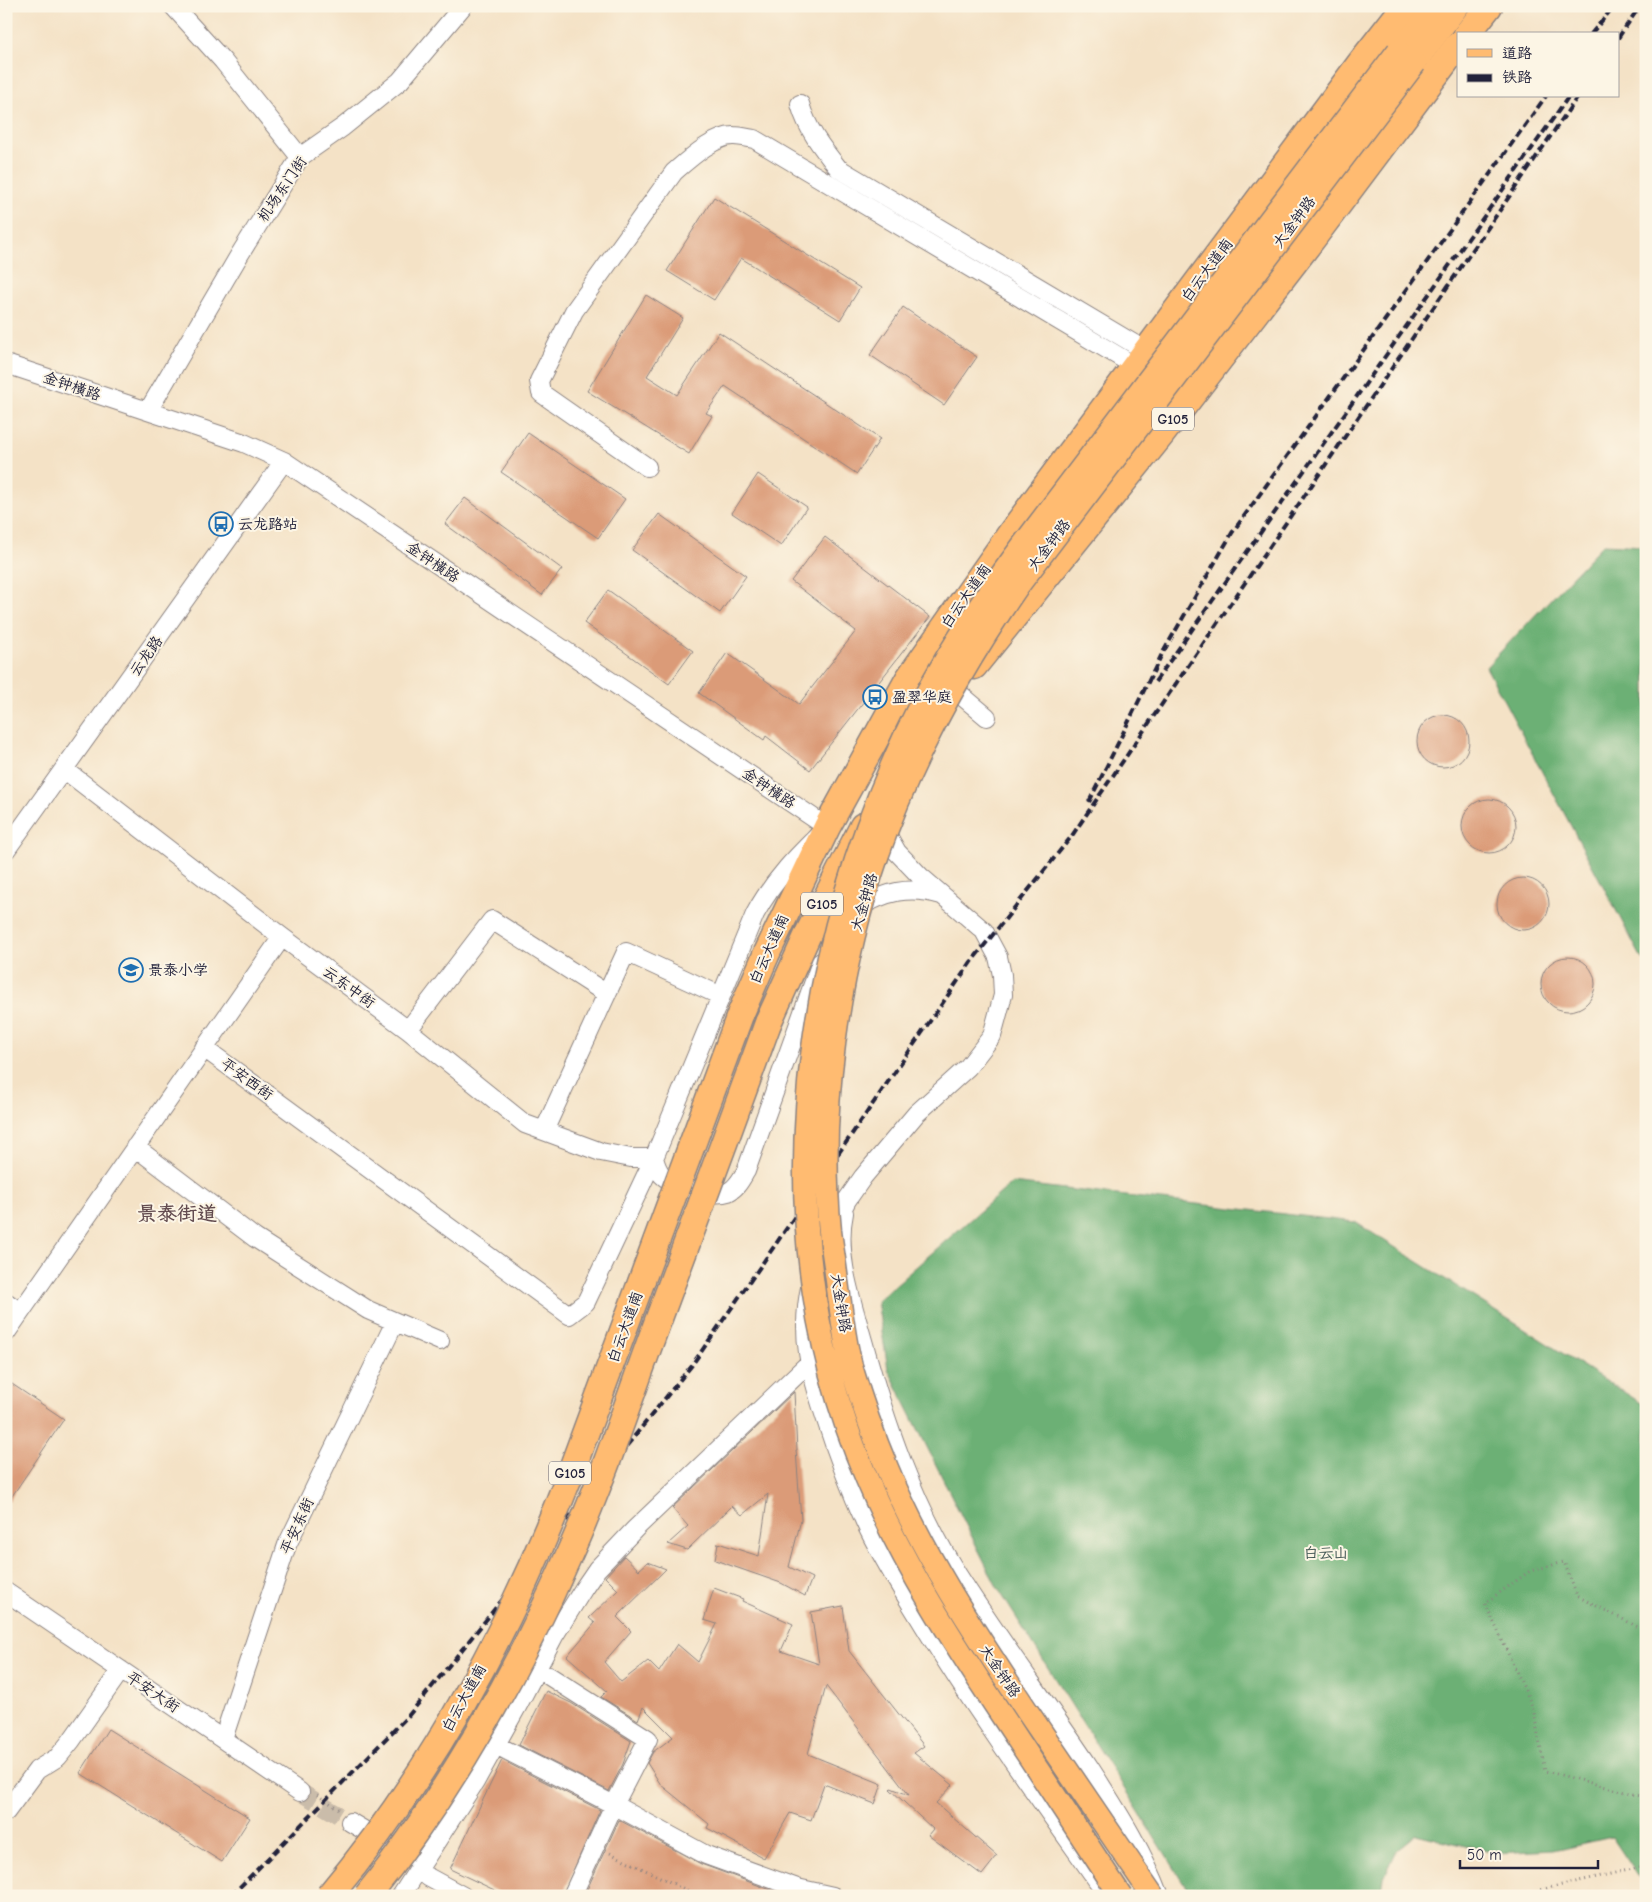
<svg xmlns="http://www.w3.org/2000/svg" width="1652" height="1902" font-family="'Comic Neue','LXGW WenKai TC',sans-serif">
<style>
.forest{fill:#6cb074;stroke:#476958}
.building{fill:#db9b78}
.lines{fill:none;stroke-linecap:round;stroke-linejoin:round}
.minor-tunnel{stroke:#cabcaa;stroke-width:18;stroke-dasharray:18 9;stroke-linecap:butt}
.minor-casing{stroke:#8b8280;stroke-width:20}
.major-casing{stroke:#8b8280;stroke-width:25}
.highway-casing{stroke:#8b8280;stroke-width:29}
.path{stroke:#8b8280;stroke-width:3;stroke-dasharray:1 4;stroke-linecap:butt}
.minor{stroke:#fff;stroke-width:18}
.major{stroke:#ffbb71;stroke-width:22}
.highway{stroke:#ffbb71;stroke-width:26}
.rail{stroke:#22223b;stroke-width:4;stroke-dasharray:8 4;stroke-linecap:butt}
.major-bridge-casing{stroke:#8b8280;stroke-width:25;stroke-linecap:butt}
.highway-bridge-casing{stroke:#8b8280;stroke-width:29;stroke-linecap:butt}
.major-bridge{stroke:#ffbb71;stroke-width:22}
.highway-bridge{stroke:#ffbb71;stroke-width:26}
.labels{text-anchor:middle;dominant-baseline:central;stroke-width:4;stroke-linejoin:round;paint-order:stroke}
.shield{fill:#fcf5e5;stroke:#63616e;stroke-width:1}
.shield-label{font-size:14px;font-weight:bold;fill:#22223b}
.street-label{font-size:15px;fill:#22223b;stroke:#fcf5e5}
.poi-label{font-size:15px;fill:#22223b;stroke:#fcf5e5;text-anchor:start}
.park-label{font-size:15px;fill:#405552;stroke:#fcf5e5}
.district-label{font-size:20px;font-weight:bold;fill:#634c50;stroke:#fcf5e5}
</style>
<rect width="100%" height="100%" fill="#fcf5e5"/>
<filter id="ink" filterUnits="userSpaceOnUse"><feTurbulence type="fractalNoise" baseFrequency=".02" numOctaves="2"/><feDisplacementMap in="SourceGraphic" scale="10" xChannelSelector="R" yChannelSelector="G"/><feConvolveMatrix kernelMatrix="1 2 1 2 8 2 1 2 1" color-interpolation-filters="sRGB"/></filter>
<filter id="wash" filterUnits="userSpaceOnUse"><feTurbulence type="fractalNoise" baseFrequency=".0096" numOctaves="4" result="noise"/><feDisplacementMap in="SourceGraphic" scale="20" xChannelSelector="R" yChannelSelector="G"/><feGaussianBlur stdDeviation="1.12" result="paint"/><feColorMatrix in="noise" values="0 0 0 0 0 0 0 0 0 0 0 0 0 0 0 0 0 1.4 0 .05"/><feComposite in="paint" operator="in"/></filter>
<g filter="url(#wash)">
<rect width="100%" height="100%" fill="#f4e2c6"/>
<path class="forest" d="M1603,544L1646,546V962L1641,957L1486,667Z
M1012,1183L1355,1222L1646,1406V1888L1612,1837L1554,1850L1495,1853L1417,1834L1397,1850L1384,1878L1381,1896H1192L997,1587L888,1369L877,1301Z"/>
<g id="blocks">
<path class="building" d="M714,197L860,288L840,320L741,258L714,300L667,271Z
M646,295L683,318L647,376L677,395L719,332L880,439L857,474L725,386L706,413L712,416L689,454L587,391Z
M903,307L977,357L944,405L870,355Z
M528,433L625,499L598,538L501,472Z
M758,474L807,507L781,546L732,513Z
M465,498L562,569L542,595L445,524Z
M659,514L746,576L720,613L632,550Z
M825,537L930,617L810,770L766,736L764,740L699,693L727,653L799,704L856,631L791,581Z
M608,590L693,651L669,684L584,623Z
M1417 741a26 26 0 1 1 52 0a26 26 0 1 1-52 0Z
M1462 826a27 27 0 1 1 54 0a27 27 0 1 1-54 0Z
M1497 904a26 26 0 1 1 52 0a26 26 0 1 1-52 0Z
M1541 984a27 27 0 1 1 54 0a27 27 0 1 1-54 0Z
M6,1380L64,1419L6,1505Z
M794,1392L797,1450H796L801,1520L789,1567L812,1578L805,1596L781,1583L715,1560L718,1543L759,1556L768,1494L742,1515L732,1506L687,1550L668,1544L688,1526L672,1508Z
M624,1556L639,1570L648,1562L666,1569L617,1617L631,1631L604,1662L621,1682L648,1661L659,1672L677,1644L698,1662L717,1624L704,1620L714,1588L743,1599L742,1601L793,1624L781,1651L819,1664L811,1612L843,1606L849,1651L924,1746L914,1753L953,1785L936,1803L997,1856L982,1875L928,1835L933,1829L890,1789L891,1788L909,1795L826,1686L808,1754L882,1784L875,1804L824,1784L811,1820L790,1813L764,1858L707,1828L709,1824L661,1785L647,1763L653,1752L673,1737L643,1707L638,1720L601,1697L607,1691L567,1656L595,1623L589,1618L618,1590L605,1577Z
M546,1691L571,1703L631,1741L623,1764L609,1791L519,1745Z
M108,1729L250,1818L222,1862L80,1773Z
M502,1760L600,1810L562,1896H507L450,1869Z
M619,1820L701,1864L787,1896H584Z"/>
</g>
</g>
<g filter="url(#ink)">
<use href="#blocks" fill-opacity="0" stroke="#8b8280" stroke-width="1"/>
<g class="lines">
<path class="minor-tunnel" d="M300,1792L350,1822"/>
<g class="minor-casing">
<path id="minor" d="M173,6L223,61L300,157
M800,104C807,129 822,148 838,168L1146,351
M6,364L244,443L284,461L827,827C798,855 774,879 755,914L654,1158L586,1302L569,1315L204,1048
M148,411L240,254L300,157L343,127L400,81L463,6
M647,467L541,393L539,381L574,311L674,172C688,160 715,135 734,136C740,136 748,138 754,139L1135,366
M955,690L987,717
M65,770L282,937L408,1030L525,1124L601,1152L631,1158H654
M6,850L284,461
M857,908C886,892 908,885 941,895
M408,1030L492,920L607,994
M544,1131L626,952L721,996
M135,1147L255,1238L368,1310L440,1341
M654,1158C656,1165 657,1170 662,1175C674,1187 713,1197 728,1192C737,1188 741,1179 746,1171L821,962
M844,1213C835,1254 852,1301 863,1341C885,1421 913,1504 958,1575C1000,1641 1047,1703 1090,1768C1116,1809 1143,1850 1160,1896
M830,1234L847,1200L863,1177L916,1114L968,1067L992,1036L1003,995L1002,975L998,957L984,931L920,876L897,852L888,836L885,824
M811,1283C799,1335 810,1371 826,1420C837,1454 850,1489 865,1522C881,1557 903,1591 923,1624C979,1716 1042,1802 1104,1890L1110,1896
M6,1302L20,1312
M6,1333L282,937
M6,1592L300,1792
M549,1676L648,1739L614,1805L572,1896
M223,1739L287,1545L395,1322
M496,1745L614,1805L706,1855L797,1888L833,1896
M6,1812L37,1770L58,1757L71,1741L121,1670
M350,1822L408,1856
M428,1877L463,1896
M401,1896L475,1782L518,1705L554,1636L584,1588L597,1569L635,1529L809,1363"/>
</g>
<g class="major-casing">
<path id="major" d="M1398,51L1432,6
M1415,63L1458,6"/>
</g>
<g class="highway-casing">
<path id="highway" d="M1467,34L1489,6
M974,666L1161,435L1313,238L1458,45
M740,1015L766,955L827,827L909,678L1011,533L1362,61L1405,6
M768,1023L808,934L863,826"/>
</g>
<path class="path" d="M1646,1631L1577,1596L1564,1562L1530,1571L1485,1603L1533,1708L1545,1771L1641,1796L1646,1800
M317,1795L339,1809
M610,1853L699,1896
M1528,1896L1535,1891L1646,1866"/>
<use href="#minor" class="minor"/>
<use href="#major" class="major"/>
<use href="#highway" class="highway"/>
<path class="rail" d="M1591,34L1614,6
M1618,38L1640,6
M1155,682L1569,96
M1089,802L1162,654L1232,533L1546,96
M231,1896L409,1715L692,1365L971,962L1071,837L1578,96"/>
<g class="major-bridge-casing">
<path id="major-bridge" d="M1121,1896C1082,1837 1044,1779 1005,1720C954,1643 903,1565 867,1479C764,1241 798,967 905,736C939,663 984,597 1032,533L1398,51
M1153,1896C1111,1834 1069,1773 1027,1711C975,1633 923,1555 887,1468C873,1435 861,1400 851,1366C844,1339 841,1309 837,1281C835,1264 832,1247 830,1231C818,1110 838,969 878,854C911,759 960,670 1017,587L1415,63"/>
</g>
<g class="highway-bridge-casing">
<path id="highway-bridge" d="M329,1896C434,1771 514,1620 572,1469L740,1015
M367,1896C447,1797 516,1675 567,1559C600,1487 625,1411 652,1337C691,1232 730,1128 768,1023"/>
</g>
<use href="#major-bridge" class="major-bridge"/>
<use href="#highway-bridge" class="highway-bridge"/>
</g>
</g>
<defs>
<g id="bus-ring" transform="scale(1.25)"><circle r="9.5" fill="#fcf5e5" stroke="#1f6fb2" stroke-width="1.5"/><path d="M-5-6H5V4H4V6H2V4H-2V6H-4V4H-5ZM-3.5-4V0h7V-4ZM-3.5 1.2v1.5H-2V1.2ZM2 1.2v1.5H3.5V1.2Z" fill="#1f6fb2"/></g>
<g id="school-ring" transform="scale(1.25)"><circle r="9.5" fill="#fcf5e5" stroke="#1f6fb2" stroke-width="1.5"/><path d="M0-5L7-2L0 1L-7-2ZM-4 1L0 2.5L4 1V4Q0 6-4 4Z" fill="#1f6fb2"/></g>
</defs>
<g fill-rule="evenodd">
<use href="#bus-ring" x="221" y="524"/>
<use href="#bus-ring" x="875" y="697"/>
<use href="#school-ring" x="131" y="970"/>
</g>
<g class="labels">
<g class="shield">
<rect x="1152" y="407.5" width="42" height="23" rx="4"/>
<rect x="801" y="892.5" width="42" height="23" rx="4"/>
<rect x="549" y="1461.5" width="42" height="23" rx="4"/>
</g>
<g class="shield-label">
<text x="1173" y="419">G105</text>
<text x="822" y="904">G105</text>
<text x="570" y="1473">G105</text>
</g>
<g class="street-label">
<text transform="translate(282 189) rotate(-56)">机场东门街</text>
<text transform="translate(1294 222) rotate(-53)">大金钟路</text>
<text transform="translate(1207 270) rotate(-53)">白云大道南</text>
<text transform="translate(72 386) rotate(19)">金钟横路</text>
<text transform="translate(1049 545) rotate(-53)">大金钟路</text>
<text transform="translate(433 562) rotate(34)">金钟横路</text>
<text transform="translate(966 596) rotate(-55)">白云大道南</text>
<text transform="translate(146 656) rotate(-55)">云龙路</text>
<text transform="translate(769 788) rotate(34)">金钟横路</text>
<text transform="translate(864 902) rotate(-74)">大金钟路</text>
<text transform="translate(769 949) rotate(-66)">白云大道南</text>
<text transform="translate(349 987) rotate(36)">云东中街</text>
<text transform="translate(247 1079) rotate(36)">平安西街</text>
<text transform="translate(841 1303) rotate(81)">大金钟路</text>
<text transform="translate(625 1327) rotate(-70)">白云大道南</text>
<text transform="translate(297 1526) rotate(-66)">平安东街</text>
<text transform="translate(1000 1671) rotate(56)">大金钟路</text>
<text transform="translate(153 1692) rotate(34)">平安大街</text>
<text transform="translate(464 1698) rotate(-61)">白云大道南</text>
</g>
<g class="poi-label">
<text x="238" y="524">云龙路站</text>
<text x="892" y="697">盈翠华庭</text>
<text x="148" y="970">景泰小学</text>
</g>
<g class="park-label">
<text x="1326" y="1553">白云山</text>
</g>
<g class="district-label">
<text x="177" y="1213">景泰街道</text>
</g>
</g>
<rect width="1652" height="1902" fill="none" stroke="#fcf5e5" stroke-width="25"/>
<rect x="1457" y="32" width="162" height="65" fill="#fcf5e5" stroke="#a5a1a1"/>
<rect x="1467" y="49" width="25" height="8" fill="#ffbb71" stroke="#a5a1a1"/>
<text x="1502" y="58" font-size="15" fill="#22223b">道路</text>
<rect x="1467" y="74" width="25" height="8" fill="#22223b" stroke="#a5a1a1"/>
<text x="1502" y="82" font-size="15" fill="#22223b">铁路</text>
<path d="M1460 1860v8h138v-8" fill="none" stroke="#22223b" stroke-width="2.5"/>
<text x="1467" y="1860" font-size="15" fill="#22223b" stroke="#fcf5e5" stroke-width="4" paint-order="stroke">50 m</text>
</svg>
